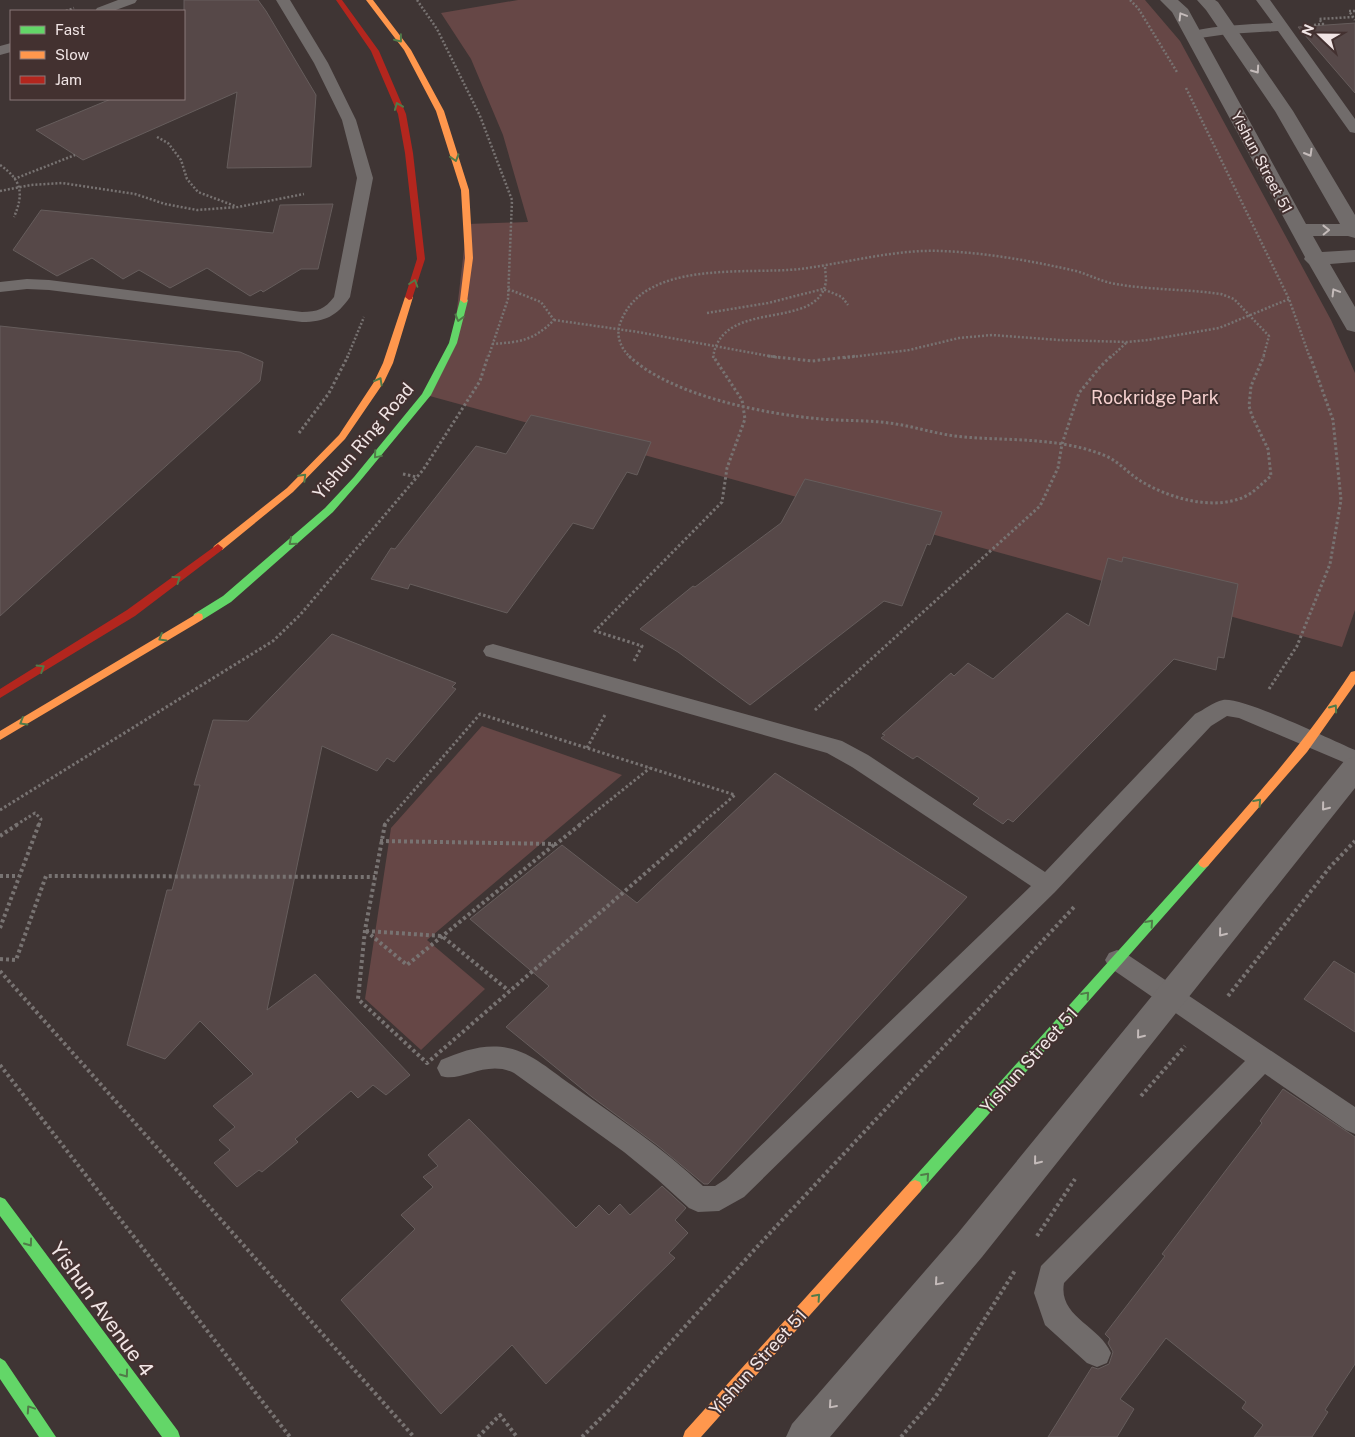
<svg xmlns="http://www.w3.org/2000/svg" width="1355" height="1437" font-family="'Public Sans',sans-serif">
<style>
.green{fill:#664746}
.building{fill:#564848;stroke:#665d5c}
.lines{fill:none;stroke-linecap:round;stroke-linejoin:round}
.path-far2{stroke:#787372;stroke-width:2.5;stroke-dasharray:2 2;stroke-linecap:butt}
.path-far1{stroke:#787372;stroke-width:3;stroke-dasharray:2.5 2.5;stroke-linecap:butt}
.path{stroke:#787372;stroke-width:4;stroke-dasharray:3 3;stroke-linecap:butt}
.lane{fill:#716c6b;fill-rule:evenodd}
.street{fill:#716c6b;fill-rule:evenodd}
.fast{fill:#63d668;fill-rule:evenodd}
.slow{fill:#ff974d;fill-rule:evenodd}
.jam{fill:#b3261e;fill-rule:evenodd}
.oneway{stroke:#c4bbba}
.oneway2{stroke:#517b49}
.labels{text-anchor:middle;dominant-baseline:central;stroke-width:4;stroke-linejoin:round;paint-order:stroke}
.far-street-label{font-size:15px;fill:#f1e5e5;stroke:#433130}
.park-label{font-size:18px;fill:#f5d0ce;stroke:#433130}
.street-label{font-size:18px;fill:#f1e5e5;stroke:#433130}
.near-street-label{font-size:21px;fill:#f1e5e5;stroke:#433130}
</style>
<rect width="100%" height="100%" fill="#3f3534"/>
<path class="green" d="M518,0H1145L1180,41L1331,320L1355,373V610L1342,647L426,395L453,343L467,224L528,222L503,135L471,59L441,13Z
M482,726L622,775L427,940L485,989L421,1050L365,999L391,828Z"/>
<path class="building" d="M184,0H258L266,11L316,95L311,167L227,168L237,92L83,160L36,130L111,99H184Z
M1355,23V93L1298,27Z
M333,204L318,269H301L263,292L261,290L250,296L207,268L170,288L139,270L123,279L92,258L57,276L13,250L41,210L273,233L280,205Z
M0,326L240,352L263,362L260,381L0,616Z
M531,415L651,442L637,475L627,472L593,529L573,523L507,613L410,584L408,589L371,579L391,548L395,549L476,446L506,454Z
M805,479L942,512L930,545L927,544L902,606L884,601L750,705L678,652L640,629L693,586L695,587L781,523Z
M1123,557L1238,584L1224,658L1218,657L1216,670L1174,659L1013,822L1008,819L1003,824L973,804L979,798L917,756L913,759L881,738L885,735L882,734L951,673L954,676L968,663L993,679L1067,613L1089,626L1108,558L1122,562Z
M332,634L456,683L452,687L456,689L394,762L387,758L377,771L322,746L267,1010L315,974L410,1075L386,1095L373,1085L358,1098L351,1091L295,1139L298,1142L262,1172L259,1170L237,1187L214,1163L230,1150L219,1140L235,1127L213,1106L253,1074L200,1021L165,1059L127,1045L167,890H172L200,785H194L213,720L248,721Z
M775,773L967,897L708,1184H704L657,1145L592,1097L506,1027L549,986L470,919L562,845L637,903Z
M1334,961L1355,974V1032L1304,999Z
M1283,1089L1355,1137V1364L1325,1410L1328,1412L1312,1437H1254L1263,1425L1242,1408L1246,1402L1166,1338L1120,1399L1134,1409L1117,1437H1048L1092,1367L1098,1369L1109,1364L1113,1352L1108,1343L1110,1339L1105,1334L1165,1256L1162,1254L1262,1123L1260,1121Z
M469,1119L576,1228L599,1205L609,1215L620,1204L630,1215L662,1186L686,1208L675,1220L688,1233L669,1253L675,1258L546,1384L512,1345L441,1414L341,1300L415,1229L401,1215L433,1187L423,1177L438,1166L428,1155Z"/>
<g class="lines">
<path class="path-far2" d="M417,0L437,29L480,116L512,200L508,299L488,358
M1130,0L1138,8L1177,72
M66,11L74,8
M1355,11H1349L1355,20
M1314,25L1323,24L1319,19L1353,17
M1186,88L1289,299L1310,358
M157,137L168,143L181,160L187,179L198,192L235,206
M0,165C22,180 24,194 14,217
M14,179L75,155
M0,191L31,185L62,183L135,194L165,204L197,210L238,207L304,194
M707,313L768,303L823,289L842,297L848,305
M554,320L638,332L780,358
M492,344C520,342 533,341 554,320L541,302L508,289
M347,358L364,317
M631,358C620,348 615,334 621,321C646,259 747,275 800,269C847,263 895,249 942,251C988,253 1032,261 1076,271C1090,275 1102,282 1116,284C1150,290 1186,289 1221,294L1234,299L1269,336L1263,358
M713,358C721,296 819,333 826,281C826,276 825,270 825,265
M844,358L909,350L959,338L992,335L1059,340L1127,342L1148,340L1219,328L1289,299
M1110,358L1126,343"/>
<path class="path-far1" d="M629,356C671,396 765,414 821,419C844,421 867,420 889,423C914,426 938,435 964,437C1012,441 1060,437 1106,456C1119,462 1127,472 1139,480C1168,498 1212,511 1244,497C1255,492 1262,483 1271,476L1268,449L1252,416L1249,406L1251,386L1264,356
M768,356L812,361L856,356
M299,433L329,393L348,356
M403,474L417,477
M634,661L642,646L595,631L722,502L727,468L745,419L742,400L713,356
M1269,689L1297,646L1330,564L1341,500L1333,420L1310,356
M815,710L1040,506L1058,468L1062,444L1079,393L1100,367L1111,356
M587,748L606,713
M0,810L273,641L300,615L423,470L480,381L488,356
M16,825L35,813L41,819L39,825
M384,825L480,714L735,795L700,825
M579,825L650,768"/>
<path class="path" d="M385,824L365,930L358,999L427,1063L702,824
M0,836L18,824
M380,841L556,844L581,824
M0,876H19
M0,928L39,824
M366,931L407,965L555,844
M366,931L442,936L509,991
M0,959L16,960L46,876L375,877
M0,971L414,1437
M1228,996L1330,867L1355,841
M0,1065L290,1437
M1141,1096L1185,1046
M1037,1236L1075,1179
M478,1437L500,1415L517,1437
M582,1437L614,1405L756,1248L1075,906
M901,1437L936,1396L1016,1269"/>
<path class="lane" d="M118,0H137L135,3L113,11H95L97,8Z
M276,0H290L328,63L356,120L373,178L350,297C337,316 325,322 302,322L49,290L27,289L0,292V282L27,279L49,280L302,312C317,312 325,309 334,297L357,178L342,120L314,63Z
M1256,0H1270L1355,119V133L1350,132L1278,31L1228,34L1193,39L1186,35C1194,26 1258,24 1273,23Z
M11,43V52L0,55V46Z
M493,644L842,741L868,755L1045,872L1195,714C1204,710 1213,702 1223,700C1244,697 1331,740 1355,750V767L1239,718L1227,716L1211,726L1055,892L744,1197L719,1211L698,1212L689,1208L657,1179L624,1152L514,1073C486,1059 461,1083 441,1076L437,1068L441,1060C462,1051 485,1043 508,1048C533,1053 552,1072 573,1086C618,1118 663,1148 703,1186H715L726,1179L1031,886L852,767L827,753L486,656L483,651L486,646Z
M1117,950L1125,953L1355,1107V1134L1346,1130L1265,1074L1064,1283C1058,1317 1099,1325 1111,1353L1107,1363L1097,1367L1087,1363L1045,1325L1034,1293L1041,1266L1245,1061L1109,967L1105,960L1109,953Z"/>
<path class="street" d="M1160,0H1178L1188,9L1306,224H1340L1275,111L1206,10L1197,0H1215L1218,2L1293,111L1355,215V238L1348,236H1313L1322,252L1355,250V262L1330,264L1355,307V332L1347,330L1309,264L1304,259L1305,257L1172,12Z
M1355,757V788L982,1257L830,1437H786L792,1424L958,1233L1345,760Z"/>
<path class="fast" d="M464,297L468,300L457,343L431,395L360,481L333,512L231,602L202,620H194L193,617L194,614L223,596L325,508L354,477L422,394L449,343L460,300Z
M1204,858L1208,860L1210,863L1208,866L920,1192L915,1194L910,1192L908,1187L910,1182L1200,860Z
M0,1197L5,1199L178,1431L180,1437H162L0,1216Z
M0,1358L5,1361L56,1437H39L0,1379Z"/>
<path class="slow" d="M366,0H373L411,50L444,111L469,190L473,258L467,302L464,303L460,300L465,258L461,190L436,111L404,50Z
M409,294L413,297L393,363L384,382L345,439L293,492L222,550H214L213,548L214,546L287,488L339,435L374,382L383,363L405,297Z
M198,613L202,614L203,617L202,620L0,740V731Z
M1355,671V684L1307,752L1208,866L1204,868L1200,866L1198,863L1200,860C1254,799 1307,740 1351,672Z
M915,1180L920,1182L922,1187L920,1192L701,1437H683L685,1431L910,1182Z"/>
<path class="jam" d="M336,0H342L379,51L406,114L413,153L425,259L412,299L409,300L405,297L417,259L405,153L398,114L371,51Z
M218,544L223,548L222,550L135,616L0,698V689L127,610Z"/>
</g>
<defs><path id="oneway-chevron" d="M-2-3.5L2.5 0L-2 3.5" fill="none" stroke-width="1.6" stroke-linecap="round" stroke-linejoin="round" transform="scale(1.25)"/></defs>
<g class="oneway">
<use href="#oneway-chevron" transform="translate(1182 16) rotate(-121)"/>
<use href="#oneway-chevron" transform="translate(1256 70) rotate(55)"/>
<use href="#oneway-chevron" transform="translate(1309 153) rotate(60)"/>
<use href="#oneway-chevron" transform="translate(1326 230) rotate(-1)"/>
<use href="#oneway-chevron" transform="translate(1335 292) rotate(-121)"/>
<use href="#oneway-chevron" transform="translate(1325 807) rotate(129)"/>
<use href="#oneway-chevron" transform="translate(1222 933) rotate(129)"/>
<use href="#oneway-chevron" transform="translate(1140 1035) rotate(129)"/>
<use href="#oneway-chevron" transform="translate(1037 1161) rotate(129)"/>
<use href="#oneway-chevron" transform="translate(938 1282) rotate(131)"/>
<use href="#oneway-chevron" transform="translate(832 1405) rotate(131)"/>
</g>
<g class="oneway2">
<use href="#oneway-chevron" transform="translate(399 39) rotate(52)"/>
<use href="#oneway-chevron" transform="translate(398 106) rotate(-112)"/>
<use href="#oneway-chevron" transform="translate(455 158) rotate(73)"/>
<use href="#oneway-chevron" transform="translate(414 283) rotate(-72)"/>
<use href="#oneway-chevron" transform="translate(459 318) rotate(105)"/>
<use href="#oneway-chevron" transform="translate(379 381) rotate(-61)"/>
<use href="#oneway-chevron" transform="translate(377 455) rotate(130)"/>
<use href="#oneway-chevron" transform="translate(303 477) rotate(-45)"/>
<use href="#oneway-chevron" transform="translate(292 542) rotate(139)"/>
<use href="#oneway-chevron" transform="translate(177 579) rotate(-36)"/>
<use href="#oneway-chevron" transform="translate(162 638) rotate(149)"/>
<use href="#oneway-chevron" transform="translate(41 668) rotate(-32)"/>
<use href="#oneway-chevron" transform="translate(1334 708) rotate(-55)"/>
<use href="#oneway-chevron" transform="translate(23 722) rotate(149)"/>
<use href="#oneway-chevron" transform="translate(1258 802) rotate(-48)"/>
<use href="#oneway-chevron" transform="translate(1150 923) rotate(-48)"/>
<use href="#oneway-chevron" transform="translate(1086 995) rotate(-49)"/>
<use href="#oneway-chevron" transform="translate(926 1176) rotate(-48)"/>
<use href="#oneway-chevron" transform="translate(29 1243) rotate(54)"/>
<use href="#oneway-chevron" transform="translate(817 1297) rotate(-48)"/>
<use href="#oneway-chevron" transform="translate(125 1374) rotate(54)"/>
<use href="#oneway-chevron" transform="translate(30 1409) rotate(-124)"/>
</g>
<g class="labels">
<g class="far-street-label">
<text transform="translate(1262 162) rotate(62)">Yishun Street 51</text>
</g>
<g class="park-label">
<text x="1155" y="397">Rockridge Park</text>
</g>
<g class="street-label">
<text transform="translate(363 441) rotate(-50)">Yishun Ring Road</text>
<text transform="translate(1029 1060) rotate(-48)">Yishun Street 51</text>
<text transform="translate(758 1362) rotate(-48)">Yishun Street 51</text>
</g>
<g class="near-street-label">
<text transform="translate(102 1309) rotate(54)">Yishun Avenue 4</text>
</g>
</g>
<rect x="10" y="10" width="175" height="90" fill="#433130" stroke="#897978"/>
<rect x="20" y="26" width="25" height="8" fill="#63d668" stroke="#897978"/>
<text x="55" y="35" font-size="15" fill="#f1e5e5">Fast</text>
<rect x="20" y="51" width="25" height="8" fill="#ff974d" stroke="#897978"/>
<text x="55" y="60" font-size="15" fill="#f1e5e5">Slow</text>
<rect x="20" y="76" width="25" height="8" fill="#b3261e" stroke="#897978"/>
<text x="55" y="85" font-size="15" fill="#f1e5e5">Jam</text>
<g transform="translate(1320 35) rotate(292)" stroke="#433130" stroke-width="4" paint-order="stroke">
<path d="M0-4L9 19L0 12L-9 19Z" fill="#f1e5e5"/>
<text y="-8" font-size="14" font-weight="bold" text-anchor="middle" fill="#f1e5e5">N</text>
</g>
</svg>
